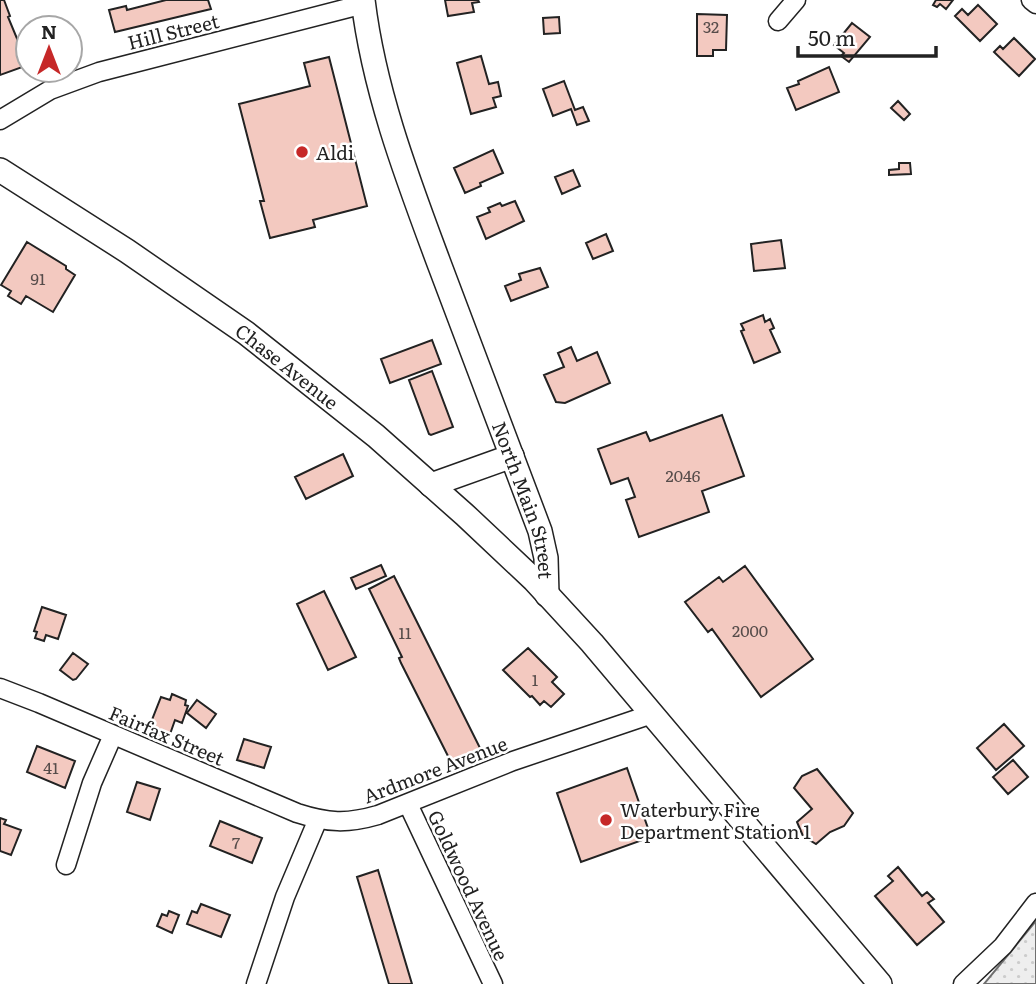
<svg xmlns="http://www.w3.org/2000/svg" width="1036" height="984" font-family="Literata,serif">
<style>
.green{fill:url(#green-dots);stroke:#6f6f6f;stroke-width:2}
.building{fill:#f3c9c0;stroke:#222;stroke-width:2}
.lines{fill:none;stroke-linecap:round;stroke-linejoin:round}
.street-casing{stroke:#222;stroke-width:21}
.secondary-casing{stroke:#222;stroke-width:26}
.street{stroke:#fff;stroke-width:18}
.secondary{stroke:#fff;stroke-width:23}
.poi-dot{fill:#c62828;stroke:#fff;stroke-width:2.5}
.labels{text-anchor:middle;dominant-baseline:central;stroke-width:5;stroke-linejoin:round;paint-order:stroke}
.number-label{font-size:16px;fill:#564c4a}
.street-label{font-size:19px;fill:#222;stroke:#fff}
.poi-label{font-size:19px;fill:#222;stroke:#fff;text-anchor:start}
</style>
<defs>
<pattern id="green-dots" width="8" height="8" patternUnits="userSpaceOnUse" patternTransform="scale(1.75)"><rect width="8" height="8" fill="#eee"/><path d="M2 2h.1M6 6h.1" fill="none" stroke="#ccc" stroke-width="1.8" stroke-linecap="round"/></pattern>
</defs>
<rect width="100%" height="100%" fill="#fff"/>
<path class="green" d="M1036,921V984H984Z"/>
<path class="building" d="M0,0H4L10,16L8,17L28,65L0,75Z
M166,0H208L211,9L115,32L109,10L126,6L127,10Z
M445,0H478L479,2L472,3L474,12L448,16Z
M936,0H953L946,9L940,4L937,7L933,5Z
M978,5L997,24L980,41L955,16L962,9L968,15Z
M697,14L727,15L726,50H713V56H697Z
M559,17L560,33L544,34L543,18Z
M852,23L870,37L849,62L841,56L844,53L834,45Z
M1014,38L1035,59L1019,76L994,52L1000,46L1003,49Z
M481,56L489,84L498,82L501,96L493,98L496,107L471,114L457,63Z
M329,57L367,206L313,220L315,227L270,238L260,201H264L239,104L310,86L304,63Z
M829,67L839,92L796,110L787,88L799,84L798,81Z
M564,81L575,110L583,107L589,121L577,125L571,109L553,116L543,89Z
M898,101L910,114L904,120L891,108Z
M493,150L503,173L480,183L481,186L465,193L454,168Z
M899,163H910L911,174L889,175V170L899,169Z
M573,170L580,186L562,194L555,177Z
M515,201L524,221L486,239L477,217L490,212L488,208L500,203L502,206Z
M606,234L613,251L593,259L586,243Z
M781,240L785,268L754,271L751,244Z
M27,242L66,266V269L75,275L53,312L26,296L21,304L8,296L11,291L1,285Z
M540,268L548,287L511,301L505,286L521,280L519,274Z
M763,315L765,322L770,319L774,328L770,330L780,352L754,363L741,331L744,330L741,324Z
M432,340L441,364L390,383L381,359Z
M571,347L577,361L597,352L610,383L565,403L556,402L544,375L564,367L558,353Z
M432,371L453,427L431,435L429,434L409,380Z
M722,415L744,476L702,491L709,512L639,537L626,500L635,497L628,478L611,484L598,449L646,432L650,441Z
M343,454L353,476L306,499L295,477Z
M381,565L386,576L356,589L351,578Z
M745,566L813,659L761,697L712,629L708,632L685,602L719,577L723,582Z
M394,576L481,750L452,764L401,663L399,658L402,657L369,589Z
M324,591L356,657L328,670L297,604Z
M42,607L66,615L58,639L46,635L44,641L35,638L37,632L34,631Z
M528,648L557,677L552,682L564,694L551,707L544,701L540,705L532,696L530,697L503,670Z
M73,653L88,664L76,679L73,680L60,670Z
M172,694L186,700L185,705L188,706L182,723L175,720L169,737L163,735L161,739L153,736L154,732L148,730L161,697L170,700Z
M197,700L216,714L206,728L187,713Z
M1004,724L1024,746L996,770L977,748Z
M244,739L271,747L264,768L237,760Z
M37,746L75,761L65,788L27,772Z
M1013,760L1028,777L1008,794L993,777Z
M627,768L651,837L581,862L557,793Z
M817,769L853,813L844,826L830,832L816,844L803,836L797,822L812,809L794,788L802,776Z
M137,782L160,789L150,820L127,812Z
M0,818L6,820L4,824L21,830L11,855L0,851Z
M220,821L262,838L252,863L210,846Z
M898,867L922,896L927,892L934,899L928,903L944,922L917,945L875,896L893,881L888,876Z
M378,870L412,984H389L357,877Z
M201,904L230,915L221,937L187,924L192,911L197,913Z
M169,911L179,915L172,933L157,926L162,914L167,916Z"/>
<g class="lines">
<g class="street-casing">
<path id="street" d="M1031,0L1036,4
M778,21L796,0
M0,120L50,90L99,72L364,4
M0,688L39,703L297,813C328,823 347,824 378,815L513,761L652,714
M408,804L493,984
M66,865L92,783L113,735
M256,984L285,897L318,819
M963,984L1003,946L1036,903"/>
</g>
<g class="secondary-casing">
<g id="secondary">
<path id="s1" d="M363,0C374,92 408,180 440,266C473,355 507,443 540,531L546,558L547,595"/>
<path id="s2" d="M0,170L127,251L246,333L376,436L465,515L534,580L592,643L880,984"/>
<path d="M431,485L512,456"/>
</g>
</g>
<use href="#street" class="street"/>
<use href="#secondary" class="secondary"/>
</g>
<g class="poi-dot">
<circle cx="302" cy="152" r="7"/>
<circle cx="606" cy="820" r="7"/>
</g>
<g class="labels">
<g class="number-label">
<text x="711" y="26">32</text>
<text x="38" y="278">91</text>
<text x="683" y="475">2046</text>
<text x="750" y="630">2000</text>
<text x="405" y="632">11</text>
<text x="535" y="679">1</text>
<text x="51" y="767">41</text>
<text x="236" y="842">7</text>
</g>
<g class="street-label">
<text transform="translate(173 31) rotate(-14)">Hill Street</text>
<text stroke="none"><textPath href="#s2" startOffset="348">Chase Avenue</textPath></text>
<text stroke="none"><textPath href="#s1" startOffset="527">North Main Street</textPath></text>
<text transform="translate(167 735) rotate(23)">Fairfax Street</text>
<text transform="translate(435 769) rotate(-21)">Ardmore Avenue</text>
<text transform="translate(469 885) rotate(65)">Goldwood Avenue</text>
</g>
<g class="poi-label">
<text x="316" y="152">Aldi</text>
<text x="620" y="809">Waterbury Fire<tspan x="620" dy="22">Department Station 1</tspan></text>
</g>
</g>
<g transform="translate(49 49)"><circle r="33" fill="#ffffff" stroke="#a7a7a7" stroke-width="2"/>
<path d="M0-5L12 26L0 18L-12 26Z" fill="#c62828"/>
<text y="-10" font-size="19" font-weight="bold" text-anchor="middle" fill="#222222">N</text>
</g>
<path d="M798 46v10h138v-10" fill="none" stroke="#222222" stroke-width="3.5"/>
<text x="808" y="46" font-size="21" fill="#222222" stroke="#ffffff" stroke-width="5" paint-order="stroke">50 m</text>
</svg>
